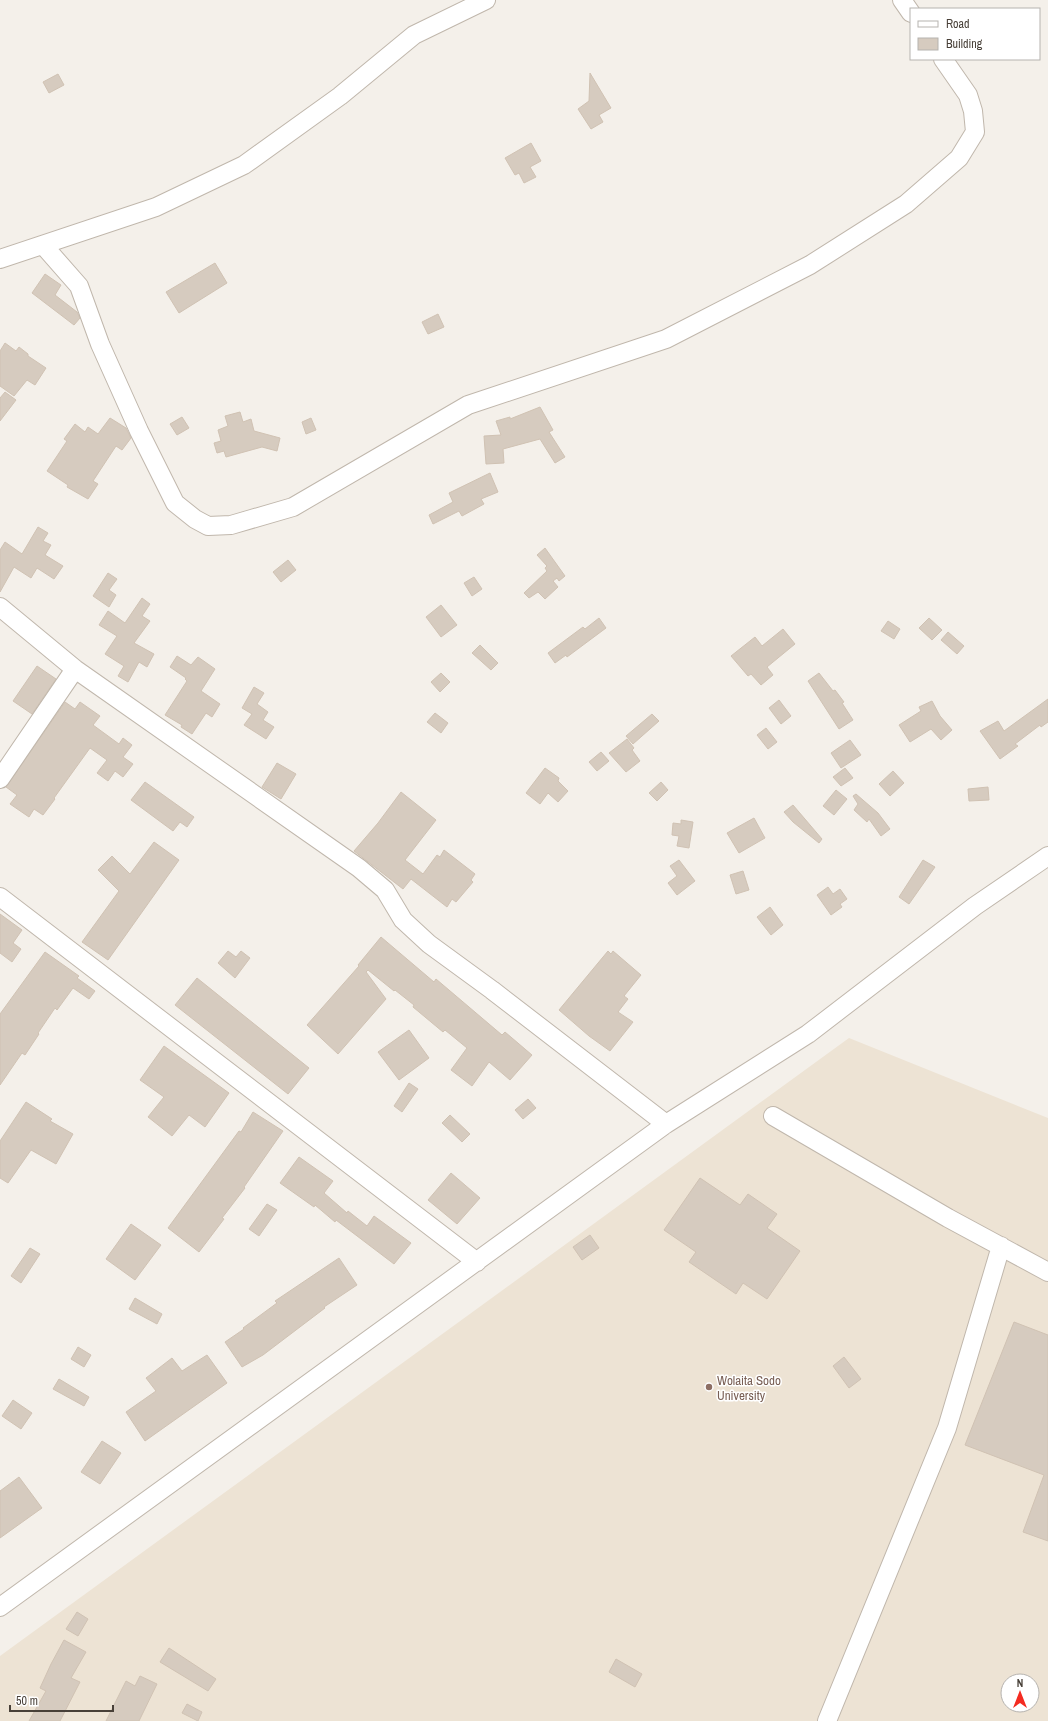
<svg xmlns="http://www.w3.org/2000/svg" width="1048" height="1721" font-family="'Archivo Narrow',sans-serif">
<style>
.education{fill:#ede3d4;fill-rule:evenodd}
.building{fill:#d6cbbf;stroke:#d0c2b3}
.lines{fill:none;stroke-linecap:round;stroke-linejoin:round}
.minor-casing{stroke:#c0b7ac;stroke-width:20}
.minor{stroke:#fff;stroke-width:18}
.education-dot{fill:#8d6e63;stroke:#fff;stroke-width:1.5}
.labels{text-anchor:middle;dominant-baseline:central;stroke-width:3;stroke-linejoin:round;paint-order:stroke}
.education-label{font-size:13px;fill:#785e54;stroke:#fff;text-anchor:start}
</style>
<rect width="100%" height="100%" fill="#f4f0ea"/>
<path class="education" d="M849,1038L1048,1118V1721H0V1656ZM1008,1681H1032V1705H1008Z"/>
<path class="building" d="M590,73L611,108L599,115L603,122L591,129L578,109L589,101Z
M58,74L64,85L49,93L43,82Z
M531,143L541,161L530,167L536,177L524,183L519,173L515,175L505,158Z
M215,263L227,283L179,313L166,292Z
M45,274L61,285L55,295L77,312L80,318L74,325L32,293Z
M438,314L444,327L428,334L422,322Z
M5,343L16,351L19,347L28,354V356L46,368L35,385L27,380L14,396L0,386V351Z
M5,392L16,400L0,421V398Z
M540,407L553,430L549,432L565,457L555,463L540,439L503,449L504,463L486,464L484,436L501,435L496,421L510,417V419Z
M240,412L243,422L251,419L254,431L280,438L277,451L262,447L226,457L224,451L217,453L214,443L221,441L218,430L228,426L225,416Z
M182,417L189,428L177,435L170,424Z
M110,418L126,428L131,438L122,450L116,446L93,481L98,484L88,499L67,487L68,485L47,471L67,441L64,439L75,424L85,432L88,427L98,434Z
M311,418L316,430L306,434L302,422Z
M490,473L498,492L481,499L484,504L462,516L459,511L433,524L429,515L453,502L449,493Z
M38,527L48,533L43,541L51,545L45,555L63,566L54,579L37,568L31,578L14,567L0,592V550L5,542L22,554Z
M545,548L565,576L559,581L557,578L553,581L558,587L545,599L538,592L529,598L524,593L547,571L545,568L547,566L537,555Z
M288,560L296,570L281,582L273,572Z
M108,573L117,579L109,590L116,595L109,607L93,596Z
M474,577L482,589L472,596L464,583Z
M142,598L150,604L142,616L150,621L134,643L154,654L147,667L139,662L128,682L118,676L124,666L105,654L117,636L99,625L108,611L125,623Z
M441,605L457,625L441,637L426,617Z
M599,618L606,628L567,657L566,655L555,663L548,653L583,627L585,629Z
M929,618L942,630L932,640L919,628Z
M888,621L900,629L894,639L881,631Z
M783,629L795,644L767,667L773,675L761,685L751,674L748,676L731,656L755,637L762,646Z
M948,632L964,646L957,654L941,640Z
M480,645L498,663L491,670L472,653Z
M177,656L191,665L198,657L215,669L201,691L220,704L212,717L206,713L192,734L181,727L182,725L165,715L187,681L185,679L186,678L170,667Z
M37,666L56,679L32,714L13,701Z
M441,673L450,682L440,692L431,682Z
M819,673L833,691L835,690L844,702L842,703L853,720L839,729L808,681Z
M254,687L264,693L257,704L268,712L263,720L274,727L266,739L244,725L252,714L242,708Z
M1048,699V722L1041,727L1040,725L1015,744L1018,746L1000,759L980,731L998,721L1004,731Z
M779,700L791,716L781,724L769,708Z
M932,701L940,716L952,730L941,740L931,729L910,742L899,725L921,711L919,707Z
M65,702L75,709L80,702L100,716L93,725L119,744L123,738L132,745L123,757L133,764L123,777L115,771L108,781L97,773L107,760L90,748L54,798L55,799L43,815L34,809L29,817L10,804L17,795L6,787Z
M435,713L448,723L441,733L427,722Z
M652,714L659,721L633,744L626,736Z
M766,728L777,742L768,749L757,735Z
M627,739L634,748L632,750L640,761L626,772L609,753Z
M850,740L861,755L841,768L831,753Z
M601,752L609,761L597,771L589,762Z
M277,763L296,774L281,799L262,787Z
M545,768L559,778L558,781L568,791L558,802L548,793L540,804L526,793Z
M845,768L853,778L841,786L833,777Z
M893,771L904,783L890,796L879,784Z
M145,782L194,817L187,827L180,822L173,831L131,800Z
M661,782L668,790L657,801L649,793Z
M988,787L989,800L969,801L968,789Z
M836,790L847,799L834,815L823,806Z
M401,792L436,820L405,860L423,874L437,855L440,857L444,850L475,874L471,880L473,882L456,902L452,899L447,907L411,879L403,889L354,851L378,823Z
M856,794L878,813L890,829L881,836L869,819L867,822L854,810L858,804L853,796Z
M793,805L822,839L819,843L793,822L784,812Z
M754,818L765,838L739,853L727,833Z
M681,820L693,822L689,848L677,846L679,836L672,835L673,823L681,824Z
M154,842L179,860L108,960L82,942L119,891L98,870L112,856L130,874Z
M679,860L695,881L677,895L668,883L677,876L670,866Z
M923,860L935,867L909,904L899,897Z
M743,871L749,890L736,894L730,875Z
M828,887L833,894L840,889L847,899L840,904L842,907L831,915L817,895Z
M770,907L783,925L771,935L757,917Z
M0,914L22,930L13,943L21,949L12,962L0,953Z
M381,937L434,982L436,979L502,1035L505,1032L532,1055L510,1080L489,1062L472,1086L451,1070L467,1048L445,1030L443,1032L413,1007L414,1005L395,990L394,991L368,970L366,972L386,999L338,1054L307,1025L359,966L358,965Z
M228,951L236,957L241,951L250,958L235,978L218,963Z
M608,951L611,954L613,951L641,975L624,996L628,999L618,1012L633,1022L610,1051L589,1036L559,1010Z
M45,952L79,976L77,978L95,991L89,999L73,988L57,1010L55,1008L38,1033L39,1034L25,1055L22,1053L0,1085V1014Z
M197,978L309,1068L288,1094L175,1005Z
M409,1030L429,1058L399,1080L378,1052Z
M164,1046L229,1093L205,1127L189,1115L172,1136L148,1117L164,1097L140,1080Z
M409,1083L418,1089L402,1112L394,1106Z
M528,1099L536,1108L523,1119L515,1110Z
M26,1102L52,1119L50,1121L73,1134L56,1164L31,1150L8,1183L0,1178V1141Z
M253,1112L283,1131L244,1187L245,1188L222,1218L224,1219L199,1252L168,1228L239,1131L241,1132Z
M450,1115L470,1134L462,1142L442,1123Z
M299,1157L333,1181L324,1193L347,1213L348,1211L367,1226L374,1216L411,1243L394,1264L336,1220L335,1222L315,1205L314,1207L280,1183Z
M451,1173L480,1198L457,1224L428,1200Z
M700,1178L740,1205L748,1194L777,1214L767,1228L800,1251L767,1299L743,1283L736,1294L689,1262L696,1252L664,1230Z
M267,1204L277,1210L259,1236L249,1229Z
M131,1224L161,1245L135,1280L106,1259Z
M590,1235L599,1248L582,1260L573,1247Z
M30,1248L40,1254L21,1283L11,1276Z
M339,1258L357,1285L324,1307L325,1308L263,1355L242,1367L225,1342L244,1329L243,1328L277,1303L275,1301Z
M135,1298L162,1314L157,1324L129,1309Z
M1014,1322L1048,1335V1541L1023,1532L1044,1475L965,1445Z
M78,1347L91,1355L84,1367L71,1359Z
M207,1355L227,1383L145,1441L126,1412L156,1391L146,1378L172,1358L182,1371Z
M844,1357L861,1379L849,1388L833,1366Z
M59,1379L89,1397L84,1406L53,1389Z
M13,1400L32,1413L21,1429L2,1416Z
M102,1441L121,1453L100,1484L81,1472Z
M19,1477L42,1508L0,1538V1491Z
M77,1612L88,1619L78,1636L66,1629Z
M64,1640L86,1652L71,1678L80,1682L60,1721H29L46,1691L40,1688L51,1664Z
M169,1648L216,1679L208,1691L160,1662Z
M616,1659L642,1674L635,1687L609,1672Z
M140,1676L157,1684L139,1721H106L126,1681L135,1686Z
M187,1704L202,1712L198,1721L182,1713Z"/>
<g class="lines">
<g class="minor-casing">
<path id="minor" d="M902,0L911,13
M43,245L79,286L100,344L139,431L175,503L195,519L208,526L231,525L293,507L468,405L666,339L810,265L906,204L959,158L975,132L973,111L968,95L943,59
M0,259L156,207L244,165L340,96L414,35L486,0
M0,607L75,669L359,868L385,890L403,920L429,944L492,990L666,1124
M0,779L75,669
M0,897L477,1262
M773,1116L948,1218L1048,1272
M0,1607L666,1124L808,1034L975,906L1048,856
M827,1721L947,1428L1001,1246"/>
</g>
<use href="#minor" class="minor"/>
</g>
<circle class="education-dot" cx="709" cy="1387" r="4"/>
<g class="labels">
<g class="education-label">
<text x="717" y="1380">Wolaita Sodo<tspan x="717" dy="15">University</tspan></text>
</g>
</g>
<rect x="910" y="8" width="130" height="52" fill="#ffffff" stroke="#b6b3af"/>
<rect x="918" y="21" width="20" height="6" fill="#ffffff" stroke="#b6b3af"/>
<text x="946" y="28" font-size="12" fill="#484038">Road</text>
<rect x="918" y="38" width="20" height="12" fill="#d6cbbf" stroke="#b6b3af"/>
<text x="946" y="48" font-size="12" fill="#484038">Building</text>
<g transform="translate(1020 1693)"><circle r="19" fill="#ffffff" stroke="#b6b3af"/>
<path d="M0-3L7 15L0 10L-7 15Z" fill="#f42b21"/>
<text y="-6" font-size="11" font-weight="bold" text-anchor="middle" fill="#484038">N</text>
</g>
<path d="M10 1705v6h103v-6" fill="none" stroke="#484038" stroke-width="2"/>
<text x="16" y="1705" font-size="12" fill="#484038" stroke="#ffffff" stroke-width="3" paint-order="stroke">50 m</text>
</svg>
